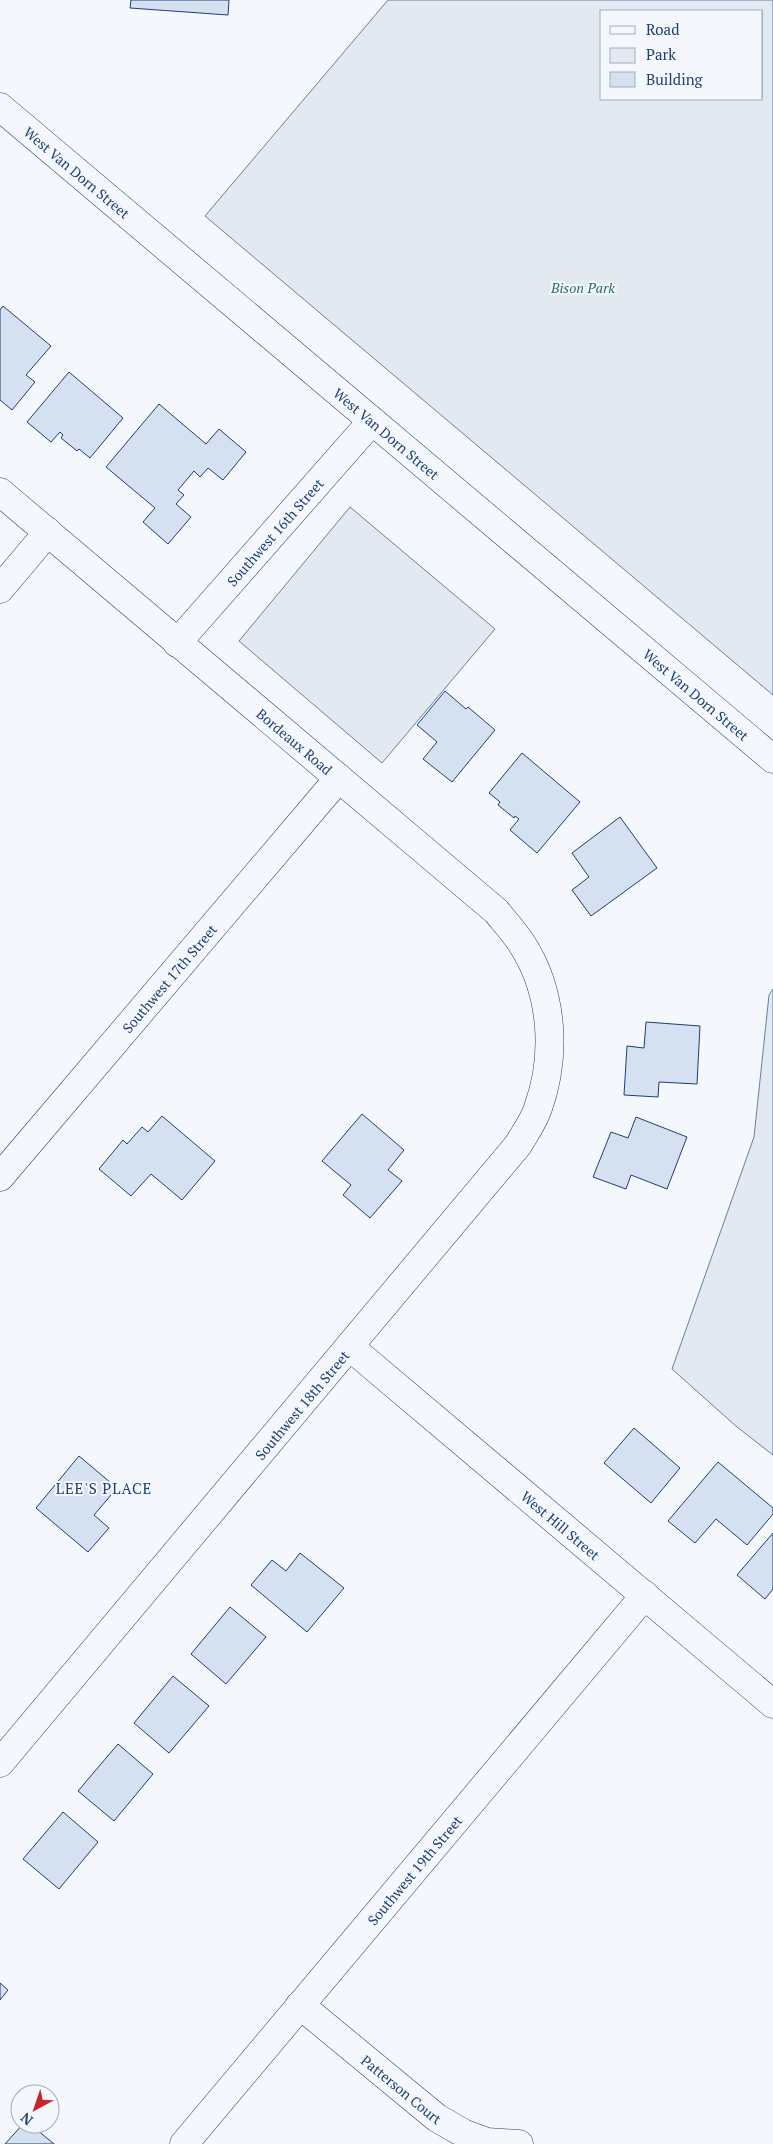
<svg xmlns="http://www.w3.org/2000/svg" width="773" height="2144" font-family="'PT Serif',serif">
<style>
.green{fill:#e3e9f0;stroke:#687fa3;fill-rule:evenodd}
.building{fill:#d5e0f0;stroke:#1d3f73}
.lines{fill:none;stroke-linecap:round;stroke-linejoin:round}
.street-casing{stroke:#1d3f73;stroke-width:29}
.secondary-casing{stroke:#1d3f73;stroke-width:29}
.street{stroke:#f4f7fb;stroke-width:28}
.secondary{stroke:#f4f7fb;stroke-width:28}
.labels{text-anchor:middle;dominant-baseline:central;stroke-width:4;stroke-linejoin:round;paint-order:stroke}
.street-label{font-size:14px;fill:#1d3f73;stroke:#f4f7fb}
.park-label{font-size:14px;font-style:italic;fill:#2c6c60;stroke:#f4f7fb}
.neighbourhood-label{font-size:15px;letter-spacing:1px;fill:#1d3f73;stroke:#f4f7fb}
</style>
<rect width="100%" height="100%" fill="#f4f7fb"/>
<path class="green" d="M388,0H773V695L205,216ZM602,11H762V99H602Z
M350,507L495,629L382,763L239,641Z
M773,989V1455L737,1427L672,1369L754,1137L769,995Z"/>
<path class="building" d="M131,0H229L228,15L130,8Z
M3,306L51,346L26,375L35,382L12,410L0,400V310Z
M69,372L123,418L90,458L79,449L77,451L61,438L63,435L60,432L51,442L27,422Z
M159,404L206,444L219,429L246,452L223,480L208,468L200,477L194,471L178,490L184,495L176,504L191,517L168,544L143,522L155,508L106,467Z
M445,691L466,709L468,707L495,730L452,782L423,759L437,742L417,725Z
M522,753L580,802L537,853L510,830L519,819L515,816L514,818L498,805L500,802L489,793Z
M620,817L657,868L591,916L572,890L589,877L572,853Z
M646,1022L700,1026L697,1084L659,1082L658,1097L624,1095L627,1046L644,1048Z
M362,1114L404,1150L388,1170L402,1181L370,1218L343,1195L351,1185L322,1161Z
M162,1116L215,1161L182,1200L151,1174L131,1196L99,1169L123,1140L127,1144L142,1127L148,1132Z
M636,1117L687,1137L667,1189L631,1175L626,1189L593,1177L611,1132L628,1138Z
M634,1428L680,1468L651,1503L604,1463Z
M79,1456L117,1488L94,1515L109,1528L88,1552L36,1508Z
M718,1462L773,1508V1514L747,1545L716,1519L695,1543L668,1521Z
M773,1533V1589L765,1599L737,1575Z
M300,1553L344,1588L307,1632L251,1585L272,1560L286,1571Z
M230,1607L266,1637L226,1684L191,1654Z
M173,1676L209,1706L169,1753L134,1723Z
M118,1744L153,1774L114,1821L78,1791Z
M63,1812L98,1842L59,1889L23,1859Z
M0,1983L8,1990L0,2000Z
M23,2124H30L54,2144H5Z"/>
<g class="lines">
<g class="street-casing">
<g id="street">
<path id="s1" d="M0,492L496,911C505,922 515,933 522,944C553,992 557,1055 538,1108C534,1121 525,1133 518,1145L0,1763"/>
<path d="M0,589L48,532"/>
<path id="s2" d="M177,643L372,421"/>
<path id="s3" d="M0,1177L339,778"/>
<path id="s4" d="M350,1347L773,1704"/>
<path id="s5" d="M300,2005L437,2118L463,2133L487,2142L519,2144"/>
<path id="s6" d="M184,2144L645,1595"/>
</g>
</g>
<g class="secondary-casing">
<g id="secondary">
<path id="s7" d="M0,107L773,759"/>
</g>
</g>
<use href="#street" class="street"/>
<use href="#secondary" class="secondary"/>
</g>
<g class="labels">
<g class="street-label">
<text stroke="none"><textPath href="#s7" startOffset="101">West Van Dorn Street</textPath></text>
<text stroke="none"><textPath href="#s7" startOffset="506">West Van Dorn Street</textPath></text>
<text stroke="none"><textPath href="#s2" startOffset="148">Southwest 16th Street</textPath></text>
<text stroke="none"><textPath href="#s7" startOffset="911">West Van Dorn Street</textPath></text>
<text stroke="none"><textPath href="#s1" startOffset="386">Bordeaux Road</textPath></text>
<text stroke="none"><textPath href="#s3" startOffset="261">Southwest 17th Street</textPath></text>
<text transform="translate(302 1405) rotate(-50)">Southwest 18th Street</text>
<text stroke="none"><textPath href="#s4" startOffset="276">West Hill Street</textPath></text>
<text stroke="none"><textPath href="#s6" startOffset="358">Southwest 19th Street</textPath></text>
<text stroke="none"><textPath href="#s5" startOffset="132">Patterson Court</textPath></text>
</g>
<g class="park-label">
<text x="583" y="287">Bison Park</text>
</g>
<g class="neighbourhood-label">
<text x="104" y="1488">LEE'S PLACE</text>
</g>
</g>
<rect x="600" y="10" width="162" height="90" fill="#f4f7fb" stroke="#9eadc5"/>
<rect x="610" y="26" width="25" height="8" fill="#f4f7fb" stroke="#9eadc5"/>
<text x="646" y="35" font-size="15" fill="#1d3f73">Road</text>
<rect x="610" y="48" width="25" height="15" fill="#e3e9f0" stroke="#9eadc5"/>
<text x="646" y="60" font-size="15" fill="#1d3f73">Park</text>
<rect x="610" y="72" width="25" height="15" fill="#d5e0f0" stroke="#9eadc5"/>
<text x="646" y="85" font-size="15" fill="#1d3f73">Building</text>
<g transform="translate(35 2109) rotate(220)"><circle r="24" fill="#f4f7fb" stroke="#9eadc5"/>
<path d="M0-4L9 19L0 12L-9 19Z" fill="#c62828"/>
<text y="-8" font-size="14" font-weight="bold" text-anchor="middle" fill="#1d3f73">N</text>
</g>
</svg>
